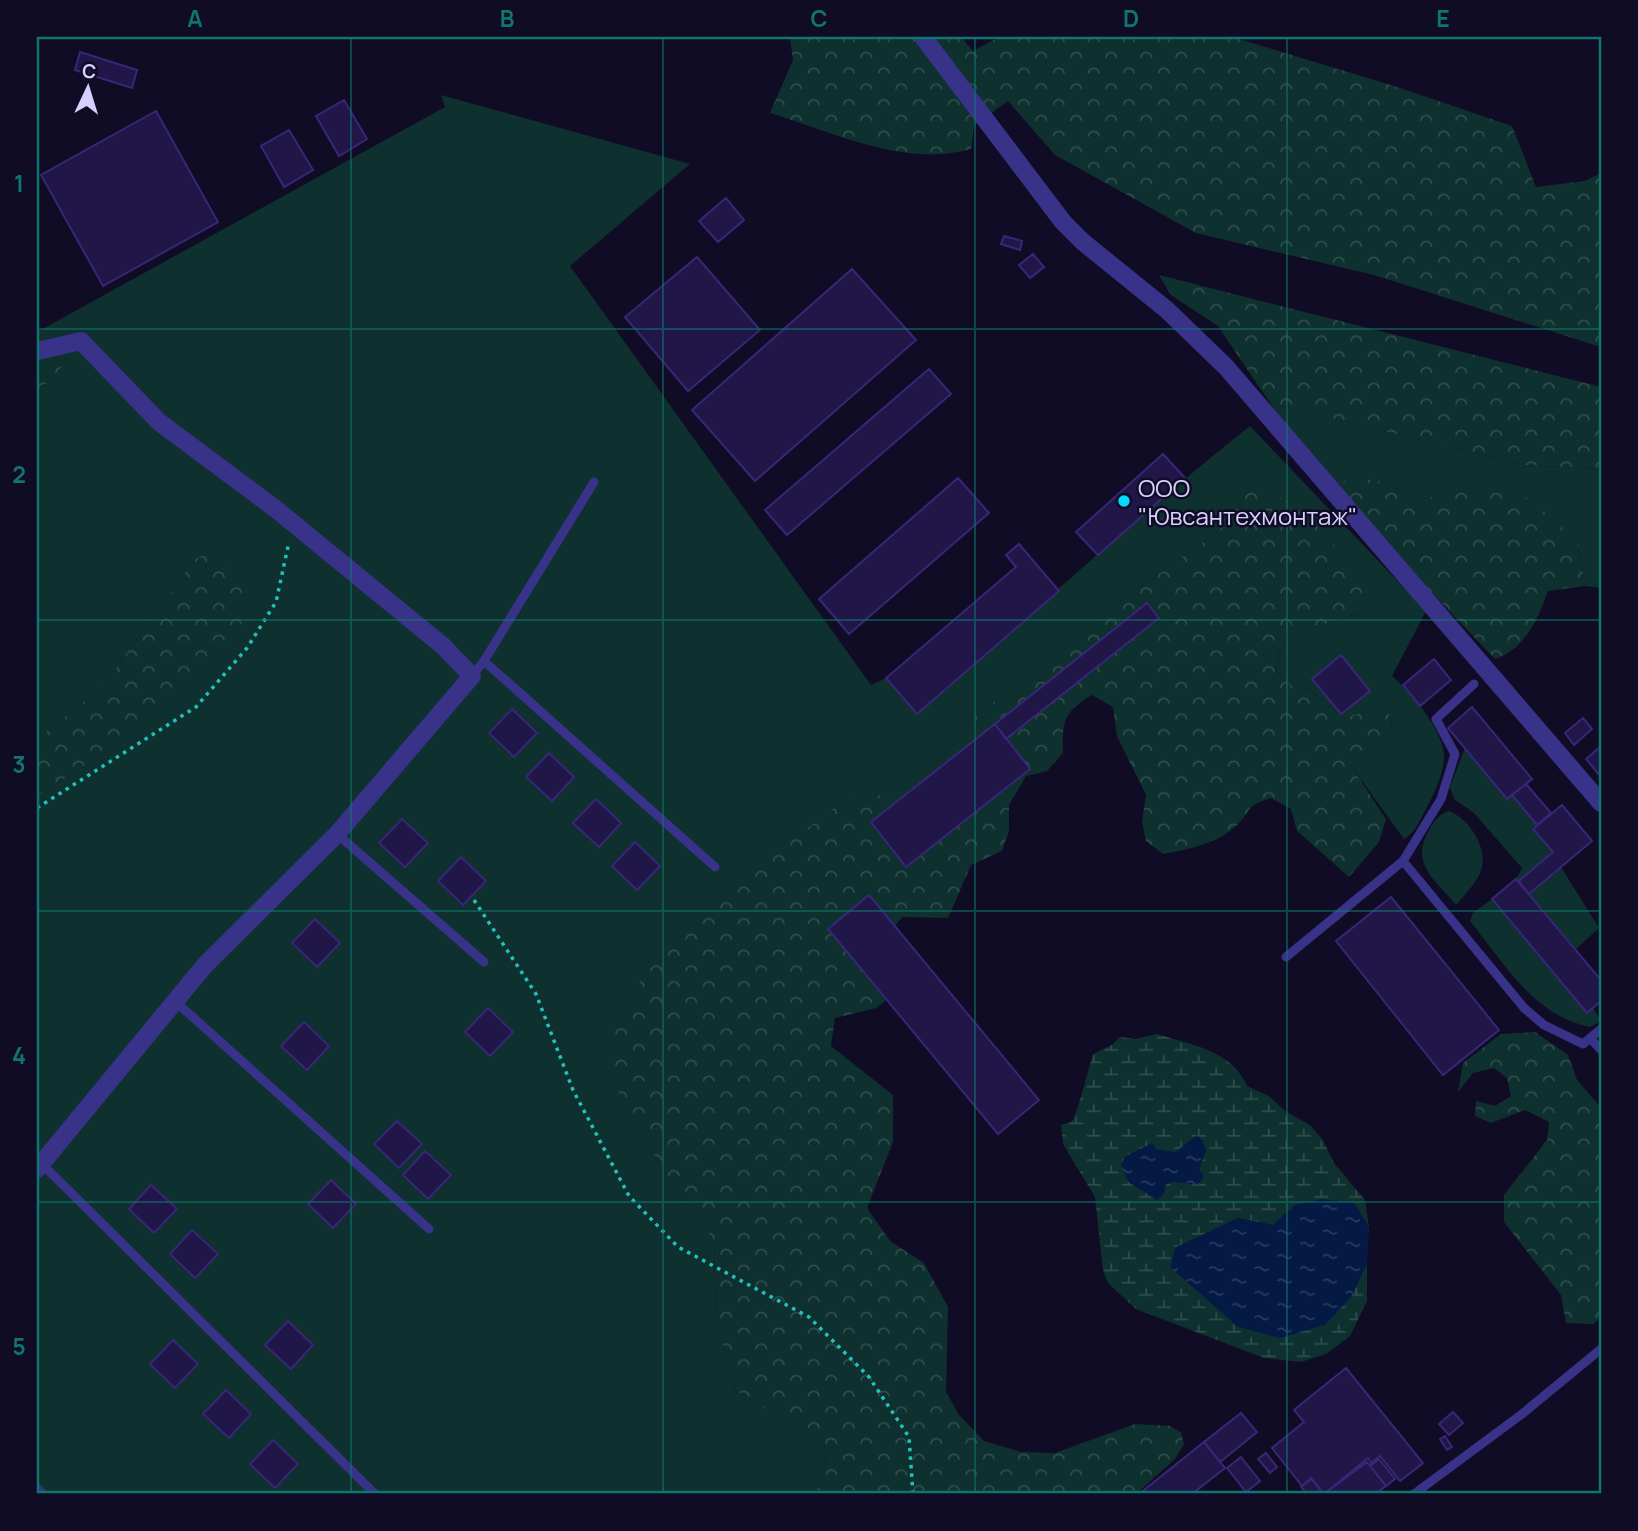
<svg xmlns="http://www.w3.org/2000/svg" width="1638" height="1531" font-family="Manrope,sans-serif">
<style>
.green{fill:#0e302f}
.forest{fill:url(#forest-crowns)}
.wetland{fill:url(#wetland-marsh);fill-rule:evenodd}
.water{fill:url(#water-ripples)}
.building{fill:#211648;stroke:#382676;stroke-width:2}
.lines{fill:none;stroke-linecap:round;stroke-linejoin:round}
.path{stroke:#22c1bb;stroke-width:3.5;stroke-dasharray:3.5 5;stroke-linecap:butt}
.lane{stroke:#383289;stroke-width:9}
.street{stroke:#383289;stroke-width:18}
.grid{fill:none;stroke:#0f766e;stroke-width:2;stroke-opacity:0.55}
.poi-dot{fill:#00dbfb;stroke:#110c25;stroke-width:2.5}
.labels{text-anchor:middle;dominant-baseline:central;stroke-width:5;stroke-linejoin:round;paint-order:stroke}
.poi-label{font-size:24px;fill:#d7d0ff;stroke:#110c25;text-anchor:start}
.neatline{fill:none;stroke:#0f766e;stroke-width:2.5}
.grid-label{font-size:23px;text-anchor:middle;font-weight:bold;fill:#0f766e}
</style>
<defs>
<pattern id="forest-crowns" width="20" height="18" patternUnits="userSpaceOnUse" patternTransform="scale(1.75)"><rect width="20" height="18" fill="#0e302f"/><path d="M2 6a3 3 0 1 1 6 0M12 15a3 3 0 1 1 6 0" fill="none" stroke="#304d4e"/></pattern>
<pattern id="wetland-marsh" width="20" height="14" patternUnits="userSpaceOnUse" patternTransform="scale(1.75)"><rect width="20" height="14" fill="#0e302f"/><path d="M1 5h8M5 5V1M11 12h8M15 12V8" fill="none" stroke="#304d4e"/></pattern>
<pattern id="water-ripples" width="26" height="14" patternUnits="userSpaceOnUse" patternTransform="scale(1.75)"><rect width="26" height="14" fill="#041a45"/><path d="M2 4q2-2 4 0t4 0M15 11q2-2 4 0t4 0" fill="none" stroke="#283a61"/></pattern>
</defs>
<rect width="100%" height="100%" fill="#110c25"/>
<path class="green" d="M441,95L690,164L570,266L871,685L886,678L917,713C1028,618 1135,517 1250,426L1426,611L1392,676C1410,691 1446,733 1444,758C1443,775 1434,794 1426,809C1420,820 1415,833 1404,839L1351,766L1392,727L1387,705L1344,718L1308,689L1292,686L1276,671L1280,649L1300,632L1363,612L1252,487L1217,532L1090,623L1041,676L982,708L906,804L622,1110L714,1241L716,1318L735,1390L825,1446L826,1477L813,1494H37V796L109,750L194,560L103,686L37,739V388L50,382L37,356V332L445,107Z
M1270,403L1523,465L1601,469V588L1585,586L1578,541L1471,488L1419,500L1379,481L1338,494Z
M1465,748L1507,799L1512,795L1537,825L1533,829L1553,852L1519,881L1516,879L1522,868L1474,813L1454,799L1450,787Z
M1449,811C1468,818 1487,846 1482,867C1479,881 1465,894 1456,905C1434,878 1410,865 1429,830C1434,821 1439,814 1449,811Z
M1561,867L1599,928L1576,949L1529,894Z
M1492,899L1587,1012L1593,1008L1601,1021L1590,1027C1534,1016 1504,963 1470,921L1473,913Z"/>
<path class="forest" d="M790,37H961L973,51L999,37H1232L1391,85L1512,126L1536,187L1585,181L1601,173V347L1374,275L1196,233L1055,155L1008,101L974,126L971,149C905,168 833,132 770,113L793,60Z
M1159,275L1601,387V469L1523,465L1270,403L1218,326L1171,295Z
M51,351L66,361L50,382L37,388V356Z
M1346,477L1379,481L1419,500L1471,488L1528,498L1578,541L1585,586L1548,591C1538,619 1525,649 1495,659L1338,494Z
M1252,487C1299,494 1345,559 1376,593L1363,612L1300,632L1280,649L1276,671L1292,686L1308,689L1344,718L1387,705L1392,727L1351,766L1386,819L1379,842L1349,877L1297,831L1291,809L1271,798C1243,808 1255,806 1238,824C1220,843 1187,850 1163,854L1146,841L1142,822L1146,795L1117,736L1113,707L1092,695C1063,713 1062,721 1063,753L1047,771L1026,776L1009,805V831L1002,851L971,865L948,918L902,917L895,926L894,994L876,1008L835,1018L831,1046L893,1095V1142L867,1208L890,1241L924,1263L948,1307L946,1392L959,1415L984,1441L1021,1452L1055,1453L1135,1424L1170,1426L1181,1432L1184,1444L1175,1459L1136,1494H813L826,1477L825,1446L735,1390L716,1318L714,1241L622,1110L610,1040L652,958L729,887L845,800L878,795L906,804L982,708L1041,676L1090,623L1217,532Z
M216,548L252,583L239,633L109,750L37,796V739L103,686L194,560Z
M1535,1032L1568,1055L1577,1080L1601,1108V1317L1593,1324L1566,1323L1561,1295L1504,1222V1195L1547,1140L1549,1122L1525,1110L1491,1123L1475,1116L1476,1101L1495,1106L1511,1096L1507,1078L1494,1068L1473,1073L1458,1092L1463,1063L1501,1034Z"/>
<path class="wetland" d="M1157,1034C1191,1045 1232,1050 1247,1086L1269,1096L1285,1111L1310,1125L1323,1140L1334,1163L1365,1200L1369,1227L1354,1203L1295,1205L1273,1225L1238,1218L1175,1248L1351,1297L1367,1263V1301L1350,1336L1326,1354L1301,1362L1264,1358L1136,1309L1108,1283L1103,1271L1095,1197L1063,1144L1061,1125C1062,1125 1071,1122 1072,1121C1076,1118 1090,1064 1093,1054L1112,1045L1120,1037L1135,1039ZM1197,1135L1206,1150L1199,1169L1165,1185L1164,1194L1151,1143L1157,1150L1176,1152Z"/>
<path class="water" d="M1197,1135L1203,1141L1206,1150L1199,1169L1204,1176L1199,1185L1173,1182L1165,1185L1164,1194L1157,1200L1128,1182L1121,1164L1126,1156L1152,1143L1157,1150L1176,1152Z
M1322,1199L1354,1203L1369,1227L1367,1263L1351,1297L1325,1325L1280,1338L1238,1327L1170,1267L1175,1248L1238,1218L1273,1225L1295,1205Z"/>
<path class="building" d="M80,52L137,70L132,88L75,70Z
M344,100L367,139L339,156L316,116Z
M156,111L218,222L103,286L41,175Z
M289,130L313,170L284,187L261,146Z
M726,198L744,220L718,242L699,221Z
M1004,236L1022,241L1020,250L1001,244Z
M1033,254L1044,267L1030,278L1019,265Z
M697,257L760,330L688,391L625,317Z
M852,269L916,340L755,481L692,410Z
M929,369L951,394L787,535L765,510Z
M1163,454L1185,478L1098,555L1076,532Z
M958,478L989,513L849,634L819,599Z
M1019,544L1059,591L917,714L886,678L1016,567L1006,555Z
M1147,603L1159,618L1006,739L995,724Z
M1341,655L1370,691L1341,714L1312,679Z
M1434,659L1451,680L1420,706L1403,685Z
M1472,707L1532,779L1507,799L1448,728Z
M512,709L537,733L514,757L489,733Z
M1583,718L1592,729L1574,745L1565,733Z
M995,724L1030,769L906,867L871,822Z
M1601,746V777L1586,759Z
M549,753L574,777L552,801L526,777Z
M1526,784L1551,813L1537,825L1512,795Z
M596,799L621,823L599,847L573,823Z
M1562,805L1592,841L1529,894L1519,881L1553,852L1533,829Z
M402,819L428,843L405,867L379,843Z
M635,842L660,866L637,890L612,866Z
M461,857L486,881L463,905L438,881Z
M1516,879L1601,980V1001L1587,1013L1492,899Z
M869,895L1039,1100L998,1134L828,929Z
M1391,897L1499,1030L1443,1075L1336,941Z
M315,919L340,943L317,967L292,943Z
M488,1008L513,1032L490,1056L465,1032Z
M304,1022L329,1046L307,1070L281,1046Z
M397,1121L422,1144L399,1168L374,1144Z
M425,1151L451,1175L428,1199L403,1175Z
M331,1180L356,1204L333,1228L308,1204Z
M151,1185L177,1209L154,1233L129,1209Z
M192,1230L218,1254L195,1278L170,1254Z
M288,1321L313,1345L291,1369L265,1345Z
M173,1340L198,1364L175,1388L150,1364Z
M1346,1368L1423,1463L1400,1481L1380,1456L1371,1463L1368,1458L1324,1494L1311,1478L1302,1486L1272,1448L1304,1422L1294,1410Z
M226,1390L251,1414L229,1438L203,1414Z
M1453,1412L1463,1423L1449,1435L1439,1424Z
M1241,1413L1257,1432L1220,1462L1204,1442Z
M1445,1436L1452,1447L1447,1450L1440,1439Z
M273,1440L298,1464L275,1488L250,1464Z
M1204,1442L1225,1468L1192,1494H1139Z
M1266,1453L1277,1467L1270,1473L1258,1459Z
M1241,1457L1260,1481L1246,1492L1227,1468Z
M1379,1459L1395,1479L1386,1486L1370,1466Z
M1367,1462L1386,1486L1375,1494H1324Z
M1312,1479L1323,1494H1307L1301,1487Z"/>
<g class="lines">
<path class="path" d="M37,808L196,707L247,648L276,602L289,542
M474,900L536,994L573,1090L629,1196L678,1247L809,1317L869,1377L909,1437L913,1494"/>
<path class="lane" d="M484,661L715,867
M472,676L484,661L594,482
M1474,684L1436,719L1455,754L1441,799L1403,861L1524,1008L1544,1025L1583,1044L1601,1029
M337,834L484,962
M1286,957L1403,861
M176,1002L429,1229
M1590,1038L1601,1050
M42,1164L375,1494
M37,1488L43,1494
M1414,1494L1522,1414L1601,1349"/>
<path class="street" d="M923,37L1063,222L1083,242L1167,310L1226,367L1601,803
M37,351L81,341L159,422L277,510L443,646L472,676L337,834L205,965L37,1169"/>
</g>
<path class="grid" d="M351,37V1494M663,37V1494M975,37V1494M1287,37V1494M37,329H1601M37,620H1601M37,911H1601M37,1202H1601"/>
<circle class="poi-dot" cx="1124" cy="501" r="7"/>
<g class="labels">
<g class="poi-label">
<text x="1138" y="487">ООО<tspan x="1138" dy="28">"Ювсантехмонтаж"</tspan></text>
</g>
</g>
<rect width="1638" height="1531" fill="none" stroke="#110c25" stroke-width="77"/>
<g transform="translate(88 88) rotate(4)" stroke="#110c25" stroke-width="5" paint-order="stroke">
<path d="M0-5L12 26L0 18L-12 26Z" fill="#d7d0ff"/>
<text y="-10" font-size="19" font-weight="bold" text-anchor="middle" fill="#d7d0ff">С</text>
</g>
<rect x="38" y="38" width="1562" height="1454" class="neatline"/>
<g class="grid-label">
<text x="195" y="27">A</text>
<text x="507" y="27">B</text>
<text x="819" y="27">C</text>
<text x="1131" y="27">D</text>
<text x="1443" y="27">E</text>
<text x="19" y="192">1</text>
<text x="19" y="483">2</text>
<text x="19" y="773">3</text>
<text x="19" y="1064">4</text>
<text x="19" y="1355">5</text>
</g>
</svg>
